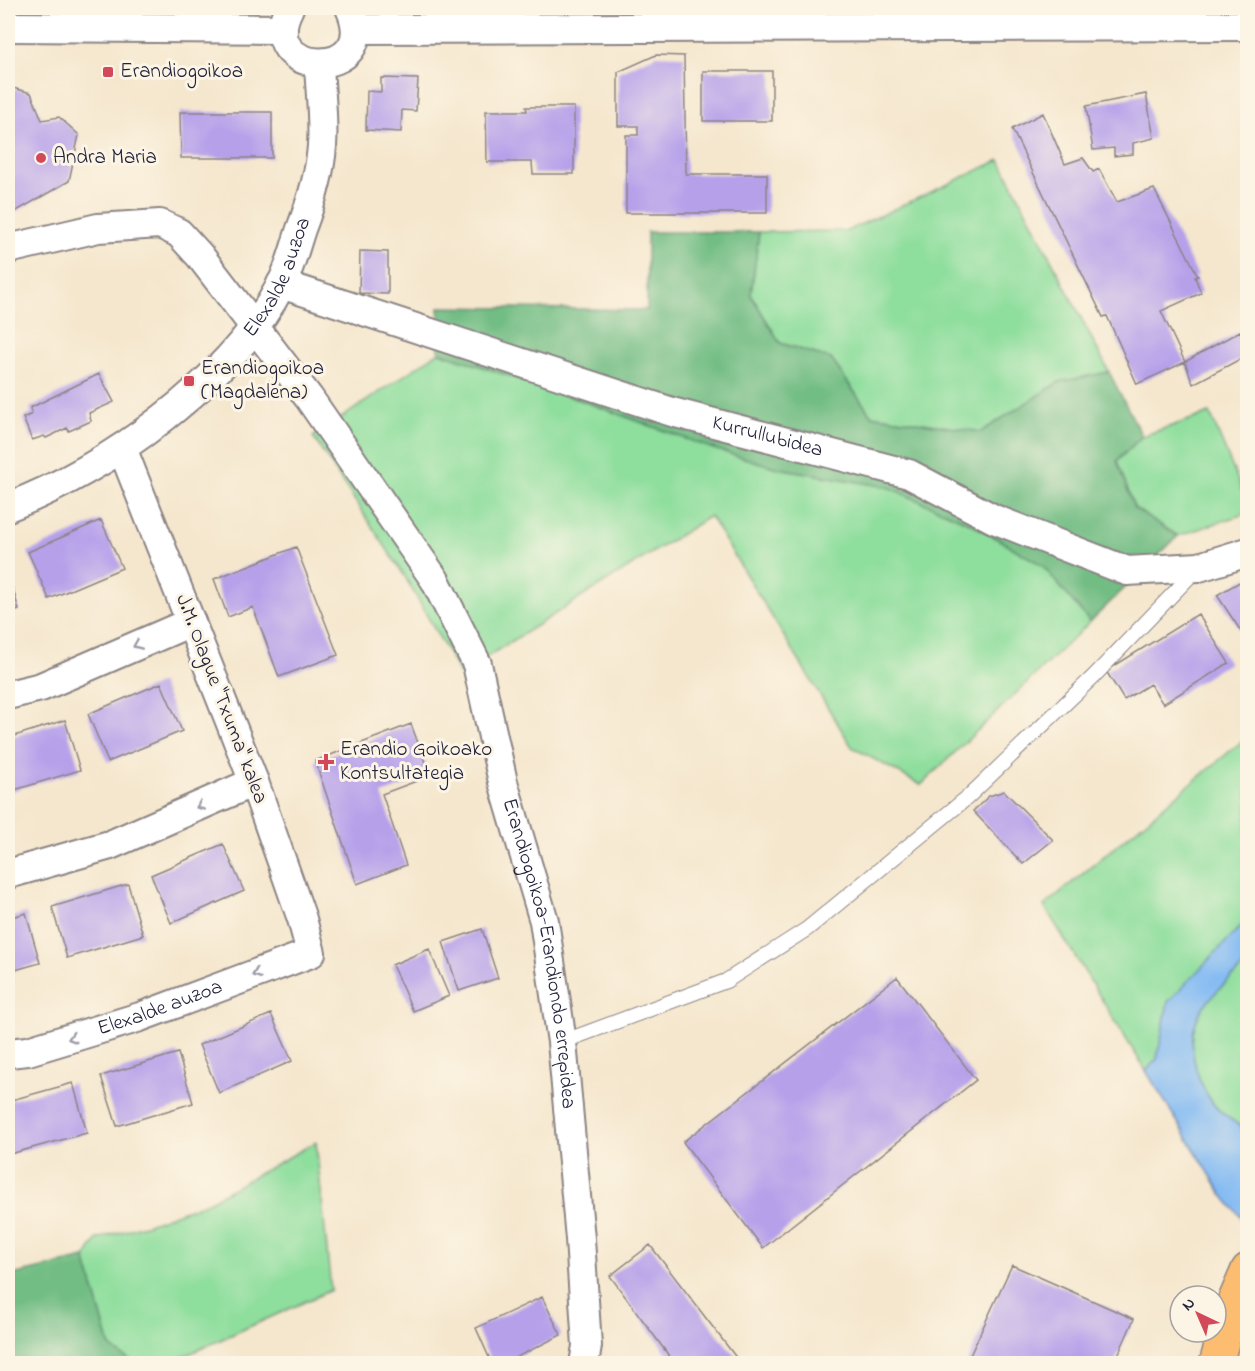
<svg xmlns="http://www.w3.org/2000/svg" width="1255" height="1371" font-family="'Indie Flower',sans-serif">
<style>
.green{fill:#8ede9d;stroke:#58806c;stroke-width:1.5}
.forest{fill:#72bd84;stroke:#4a7060;stroke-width:1.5}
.water{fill:#82baf3;stroke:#526e97;stroke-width:1.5}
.building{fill:#b6a0ea}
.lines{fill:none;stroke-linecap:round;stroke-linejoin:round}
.service-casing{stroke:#8c8484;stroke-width:16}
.minor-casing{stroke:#8c8484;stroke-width:32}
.primary-casing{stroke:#8c8484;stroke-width:36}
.service{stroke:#fff;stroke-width:14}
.minor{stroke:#fff;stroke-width:28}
.primary{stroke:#fcbd6f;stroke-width:33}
.oneway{stroke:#9c9ca7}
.poi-dot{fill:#d1495b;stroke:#fcf5e5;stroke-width:2}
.labels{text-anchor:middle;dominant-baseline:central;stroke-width:6;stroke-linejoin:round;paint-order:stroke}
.poi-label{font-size:21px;fill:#22223b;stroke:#fcf5e5;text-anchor:start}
.street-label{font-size:21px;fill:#22223b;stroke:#fcf5e5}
</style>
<rect width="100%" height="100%" fill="#fcf5e5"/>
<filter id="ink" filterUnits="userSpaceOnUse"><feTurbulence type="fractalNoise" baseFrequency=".0167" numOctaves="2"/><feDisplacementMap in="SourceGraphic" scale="12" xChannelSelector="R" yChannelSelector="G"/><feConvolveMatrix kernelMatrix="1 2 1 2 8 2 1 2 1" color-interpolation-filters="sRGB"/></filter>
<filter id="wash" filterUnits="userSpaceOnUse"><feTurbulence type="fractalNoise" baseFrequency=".008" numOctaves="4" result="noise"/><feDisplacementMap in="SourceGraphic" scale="24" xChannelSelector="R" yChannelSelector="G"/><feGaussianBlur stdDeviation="1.35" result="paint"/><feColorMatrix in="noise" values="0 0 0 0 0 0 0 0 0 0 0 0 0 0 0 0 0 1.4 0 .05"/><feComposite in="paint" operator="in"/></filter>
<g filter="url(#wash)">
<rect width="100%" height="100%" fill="#f5e7ce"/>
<path class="green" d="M1000,160L1109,372L1059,382L981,432L871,415L831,359L780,343L751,295L759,232L847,231Z
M439,352L583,401L714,449L778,468L888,487L972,524L1042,565L1090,622L921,785L852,747L710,516L460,674L404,575L313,437Z
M1210,413L1247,503V513L1178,536L1135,509L1117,461L1142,436Z
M1247,737V920L1168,1002L1157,1059L1146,1071L1044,906Z
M1247,963V1131C1237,1123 1222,1115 1214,1105C1195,1080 1183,1038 1202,1009C1213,992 1233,977 1247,963Z
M316,1142L331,1290L169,1363H134L110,1347L85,1258L97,1239L148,1224L208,1202Z"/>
<path class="forest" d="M647,232H759L751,295L780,343L831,359L871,415L981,432L1059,382L1109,372L1142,436L1117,461L1134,508L1178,536L1090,622L1042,565L972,524L888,487L778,468L714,449L583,401L439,352V307L647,310Z
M85,1258L110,1347L134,1363H8V1276Z"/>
<path class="water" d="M1247,920V963C1233,977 1213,992 1202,1009C1183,1038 1195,1080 1214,1105C1222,1115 1237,1123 1247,1131V1225L1222,1194L1146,1071L1157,1059L1168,1002Z"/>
<g id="blocks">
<path class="building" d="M656,55L684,56L686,174H767V213H626V135H638V126H618V72Z
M703,71H772V121H703Z
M381,78L418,79L416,111L402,110L401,132L366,130L367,91L381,92Z
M8,83L9,87L31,93L42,120L59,117L79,135L69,181L8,216Z
M1146,94L1154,138L1133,143V154L1114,156V148L1093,150L1086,106Z
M526,107H574V174H533L532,162H487L486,111H527Z
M180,112H272V158H181Z
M1043,113L1065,164L1083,158L1093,172L1099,169L1117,202L1154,189L1198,276L1195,277L1201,293L1161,311L1185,362L1240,331L1248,347V355L1193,384L1185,362L1137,384L1107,316L1103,317L1012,129Z
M360,251L388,252V294L359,293Z
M99,374L114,402L89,413L91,421L69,431L67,428L46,438L44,436L32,440L23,418L32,414L30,408Z
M101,520L122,568L49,599L28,552Z
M296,547L338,655L279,677L253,607L228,617L214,579Z
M8,572L19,610L8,614Z
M1248,577V638L1246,639L1217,595Z
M1198,614L1229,663L1163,704L1150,684L1124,700L1106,671Z
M161,683L182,731L108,762L88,714Z
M65,720L80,770L8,792V738Z
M411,724L430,776L382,794L406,865L357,884L315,761Z
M1004,791L1053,840L1023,864L973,811L989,796Z
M223,844L244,891L171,923L151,875Z
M128,884L143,935L67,958L52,907Z
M26,913L40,963L8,972V918Z
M482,929L498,978L459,991L443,942Z
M429,949L449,996L413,1011L392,965Z
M897,977L976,1080L763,1248L683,1142Z
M271,1014L292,1061L219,1093L199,1045Z
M178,1053L193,1103L117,1126L101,1076Z
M73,1083L87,1133L10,1154L8,1144V1101Z
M650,1245L738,1360L734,1364H675L610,1276Z
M1012,1265L1134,1319L1114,1364H966Z
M542,1297L561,1335L503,1364H492L476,1328Z"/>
</g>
</g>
<g filter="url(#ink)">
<use href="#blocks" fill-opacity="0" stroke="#8c8484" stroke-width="1.5"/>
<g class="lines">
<g class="service-casing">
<path id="service" d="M562,1042L726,981L807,929L968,797L1094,676L1196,570"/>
</g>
<g class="minor-casing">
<g id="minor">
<path d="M289,8C253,78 384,83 350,8"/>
<path d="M8,27L283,29"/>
<path d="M356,29L1248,26"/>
<path id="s1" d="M8,249L98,228L160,224L179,233L200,256L309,398L435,580L477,664L503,782L544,921L562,1042L580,1239L587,1346L584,1364"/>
<path id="s2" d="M281,284L672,412L909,474L994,519L1127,571L1199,567L1248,552"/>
<path id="s3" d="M8,507C107,470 231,381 281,285C290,268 295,247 301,229C311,203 320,174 322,146C324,119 320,91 319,64"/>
<path d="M8,695L41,687L191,622"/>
<path d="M8,874L110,845L254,782"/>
<path id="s4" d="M8,1053L28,1051L140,1017L311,953L302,919L254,782L122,448"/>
</g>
</g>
<g class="primary-casing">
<path id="primary" d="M1216,1364L1232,1307L1248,1270"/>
</g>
<use href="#service" class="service"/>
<use href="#minor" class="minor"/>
<use href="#primary" class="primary"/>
</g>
<defs><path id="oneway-chevron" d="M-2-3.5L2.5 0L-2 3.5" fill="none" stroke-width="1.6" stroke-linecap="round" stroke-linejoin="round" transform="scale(1.5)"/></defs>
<g class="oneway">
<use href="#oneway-chevron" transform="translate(137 645) rotate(157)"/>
<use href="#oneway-chevron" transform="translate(200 806) rotate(156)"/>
<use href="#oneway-chevron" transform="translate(256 974) rotate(159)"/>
<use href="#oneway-chevron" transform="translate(72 1038) rotate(163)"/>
</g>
</g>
<g class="poi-dot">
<rect x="102" y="66" width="12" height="12" rx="3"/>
<circle cx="41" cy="158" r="6"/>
<rect x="183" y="375" width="12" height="12" rx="3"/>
<path d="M323 753h6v6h6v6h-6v6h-6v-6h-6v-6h6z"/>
</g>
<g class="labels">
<g class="poi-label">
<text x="120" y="72">Erandiogoikoa</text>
<text x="53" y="158">Andra Maria</text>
<text x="201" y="369">Erandiogoikoa<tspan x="201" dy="24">(Magdalena)</tspan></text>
<text x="340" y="750">Erandio Goikoako<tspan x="340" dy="24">Kontsultategia</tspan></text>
</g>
<g class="street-label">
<text stroke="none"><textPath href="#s3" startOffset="364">Elexalde auzoa</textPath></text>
<text stroke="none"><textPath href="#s2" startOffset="510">Kurrullubidea</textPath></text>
<text transform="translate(221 699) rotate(69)">J.M. Olague "Txuma" kalea</text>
<text stroke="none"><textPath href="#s1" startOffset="998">Erandiogoikoa-Erandiondo errepidea</textPath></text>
<text stroke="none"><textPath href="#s4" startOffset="159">Elexalde auzoa</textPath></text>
</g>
</g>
<rect width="1255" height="1371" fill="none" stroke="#fcf5e5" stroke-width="30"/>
<g transform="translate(1198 1314) rotate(316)"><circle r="28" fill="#fcf5e5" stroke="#a5a1a1" stroke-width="1.5"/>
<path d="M0-4.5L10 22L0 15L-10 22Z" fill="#d1495b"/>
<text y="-9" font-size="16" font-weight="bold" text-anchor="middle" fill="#22223b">N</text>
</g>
</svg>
